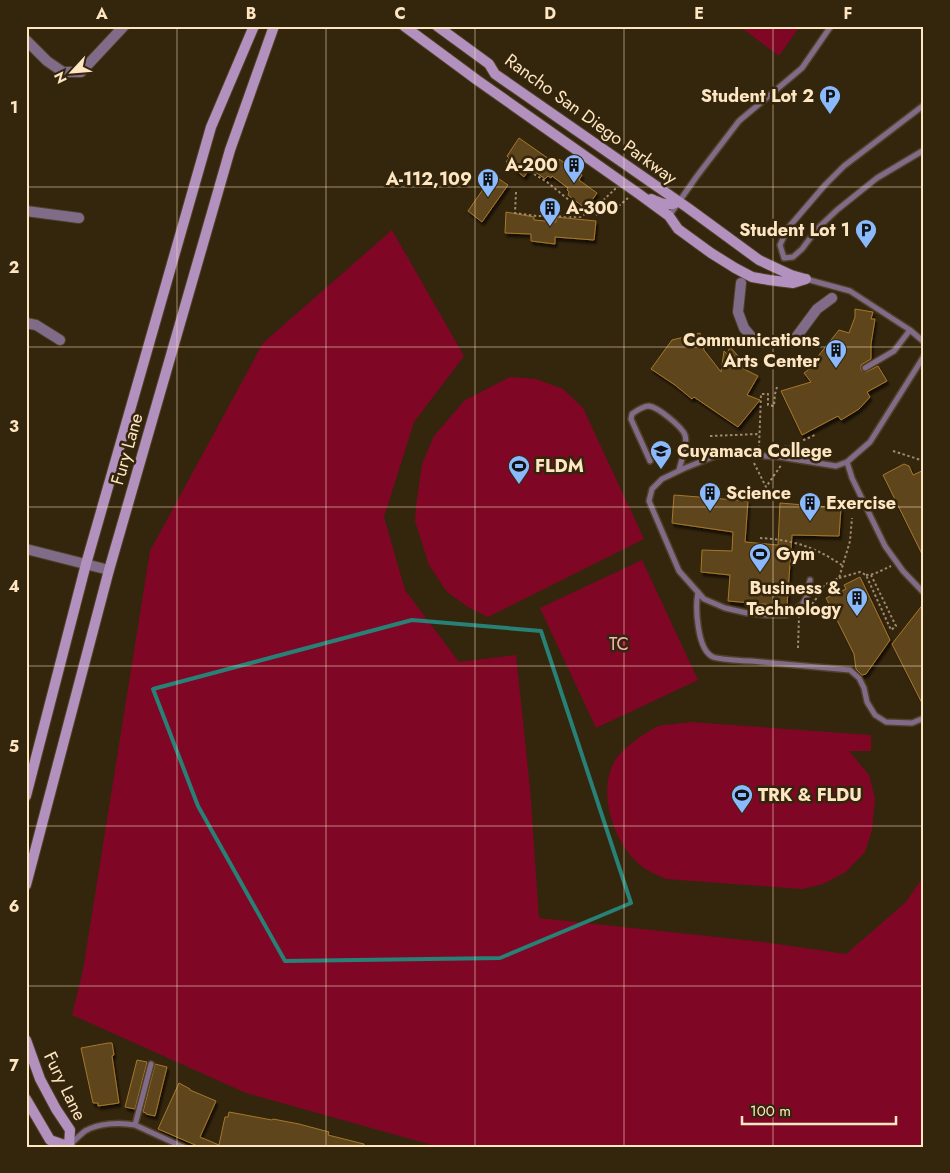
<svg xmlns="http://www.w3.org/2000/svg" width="950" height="1173" font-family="Jost,sans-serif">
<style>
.green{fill:#7f0725}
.building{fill:#5e451e;stroke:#a67829;filter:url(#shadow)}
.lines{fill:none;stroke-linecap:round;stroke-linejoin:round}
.lane-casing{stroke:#504026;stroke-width:8}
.street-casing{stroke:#504026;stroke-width:12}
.secondary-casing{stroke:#504026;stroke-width:12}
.path{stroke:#9f8a6c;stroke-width:2;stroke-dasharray:2.5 2.5;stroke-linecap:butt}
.lane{stroke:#806b88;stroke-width:5}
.street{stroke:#806b88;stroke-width:10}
.secondary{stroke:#b291be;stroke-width:10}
.marked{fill:none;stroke:#278176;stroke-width:4;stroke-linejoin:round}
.grid{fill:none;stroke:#ffe6c2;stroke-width:1;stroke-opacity:0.55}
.labels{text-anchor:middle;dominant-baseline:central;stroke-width:5;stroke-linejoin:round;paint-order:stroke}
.poi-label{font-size:18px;font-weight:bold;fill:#ffe6c2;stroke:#34250d;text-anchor:start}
.street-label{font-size:18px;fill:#ffe6c2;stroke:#34250d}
.park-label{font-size:18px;fill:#f6b5b7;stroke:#34250d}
.neatline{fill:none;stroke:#ffe6c2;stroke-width:2}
.grid-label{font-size:16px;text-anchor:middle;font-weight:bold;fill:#ffe6c2}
</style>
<defs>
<filter id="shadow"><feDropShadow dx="2" dy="3.5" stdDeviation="1" flood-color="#0009"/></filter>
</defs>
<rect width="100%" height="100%" fill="#34250d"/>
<path class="green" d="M739,26H800L779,56Z
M392,230L464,356L414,422L384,517L405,590L459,662L516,655L530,788L539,918L763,942L846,954L905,903L924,876V1147H439L246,1093L72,1015L83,970L150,551L263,343Z
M510,377L536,379L563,389L583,408L644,539L488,617L468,607L447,592L429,565L415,521L416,506L422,464L434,436L465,400Z
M642,560L698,680L596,728L540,608Z
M690,722L871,735V751H849L869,775L875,799L872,830L865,852L846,872L823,884L802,889L666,879C657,875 647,871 639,864C613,842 596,790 616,759C622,749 648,730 659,726C668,724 680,724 690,722Z"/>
<path class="building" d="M519,138L559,166V159L582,175L579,180L597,193L586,209L568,195L569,192L567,190L568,188L552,176L551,178L548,176L545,179L530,168L524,177L506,162L509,158L507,156Z
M493,175L508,185L482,222L468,211Z
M506,212L534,217V220L556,222V217L596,221L594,240L555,237V244L531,241V234L505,233Z
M855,309L873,312L871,319H875L871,344V359L861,365V370L866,372L878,366L887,381L867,392L870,397L859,409L841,420L838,416L802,435L781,391L811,382L804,373L817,363L815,360L839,330L849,333L855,317Z
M700,333L704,350L721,372L724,351L727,354L730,347L740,358L747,362L742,368L758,376L747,395L760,400L738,427L694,397L692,399L675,385L651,369L672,340Z
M904,464L909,466L913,475L924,470V558L883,475Z
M674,495L748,501L745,542L778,545L780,503L841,508L839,536L792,535L787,606L728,601L730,575L701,572L702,550L732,551L733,532L672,523Z
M860,577L890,640L866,674L862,675L856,669L854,654L826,598L846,589L844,585Z
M924,603V707L892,644Z
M108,1043H112L114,1055L112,1056L119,1103L98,1106V1103H93L81,1048Z
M137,1060L147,1062L135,1109L125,1107Z
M155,1064L167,1067L155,1116L146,1114V1113L143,1112Z
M179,1083L190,1089V1090L216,1101L200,1137L219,1145L225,1117H228L229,1112L272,1120L273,1119L299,1124L329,1132L328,1135L364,1144L363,1147H200L158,1129Z"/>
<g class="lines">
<g class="lane-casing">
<path id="lane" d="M924,105L844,166L825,185L788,228L780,245L784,258L793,257L802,249L817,229L837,210L877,178L924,150
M669,216L697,176L739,121L802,68L831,26
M806,279L850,291L910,330L924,342
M865,368L894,351L910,330
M650,461L631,419L632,414C636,411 643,406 649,406C658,407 682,427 685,435C688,444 681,461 679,470
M847,462L852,478L885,546L903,571L924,593
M810,580L807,596L802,605L786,615H767L747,613L725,608L704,599L679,571L649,501L652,489L662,479L685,468L715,456L738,454L780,457L836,466L847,462L870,442L924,356
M698,592C695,607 697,650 713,657C718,659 743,661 751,661C784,664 817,667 850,670L859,678L864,688L867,702L875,715L886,722L912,723L924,718
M151,1064L135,1125L183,1147
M70,1145C75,1140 80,1135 85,1131C99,1123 120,1122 135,1125"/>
</g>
<g class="street-casing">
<path id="street" d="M26,40L47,61L63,72H81L124,26
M26,211L79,218
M741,283L738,312L744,328L754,340
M26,323L36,325L60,340
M794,340L817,309L832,298
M26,549L109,570"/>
</g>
<g class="secondary-casing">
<path id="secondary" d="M404,26L477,80L639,194L669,216L678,229L711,253L735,268L752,277L769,280L793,283L806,279
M437,26L489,64L495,74L688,208L759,260L791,275L805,279
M651,199C661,203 668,207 678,202
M26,796L86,564L211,127L254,26
M26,885L109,570L230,150L274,26
M26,1040L40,1079L56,1109L70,1130L69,1146
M26,1099L50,1140L70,1147"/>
</g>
<path class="path" d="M534,174L547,182L586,214
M516,192L515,213L537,216L580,217L594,209L615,189V190
M594,209L597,215L620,205L628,198
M546,217V209
M710,436L759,434
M759,448L761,394H768V405L774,406L775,394L777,387
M781,450L783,447L790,446L815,435
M893,451L924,461
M754,463L766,487L782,464
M760,538C780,539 803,543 821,553C828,556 835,561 842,565
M866,575L874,574L891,566
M839,578L860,572L866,575L891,630L896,626L871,575
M812,604L819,595L824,585L839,578L850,541L852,518
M798,648L799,616"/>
<use href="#lane" class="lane"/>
<use href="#street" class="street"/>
<use href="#secondary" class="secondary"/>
</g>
<path class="marked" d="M412,620L541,631L631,903L500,958L285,961L198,806L153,689Z"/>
<path class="grid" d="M177,26V1147M326,26V1147M475,26V1147M624,26V1147M773,26V1147M26,187H924M26,347H924M26,507H924M26,666H924M26,826H924M26,986H924"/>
<defs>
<g id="parking-pin" transform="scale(1.125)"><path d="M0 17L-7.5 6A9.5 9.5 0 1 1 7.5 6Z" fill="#8abafc" stroke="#34250d"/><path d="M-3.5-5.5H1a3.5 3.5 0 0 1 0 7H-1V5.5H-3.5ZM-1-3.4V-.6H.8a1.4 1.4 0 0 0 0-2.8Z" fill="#111"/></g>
<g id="building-pin" transform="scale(1.125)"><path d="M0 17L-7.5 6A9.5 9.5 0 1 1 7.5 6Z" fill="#8abafc" stroke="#34250d"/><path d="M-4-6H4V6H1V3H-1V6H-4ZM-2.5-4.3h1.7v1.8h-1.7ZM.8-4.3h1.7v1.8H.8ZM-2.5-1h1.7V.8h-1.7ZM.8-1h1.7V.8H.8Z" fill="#111"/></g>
<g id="university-pin" transform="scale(1.125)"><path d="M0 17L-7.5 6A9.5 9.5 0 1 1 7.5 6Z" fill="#8abafc" stroke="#34250d"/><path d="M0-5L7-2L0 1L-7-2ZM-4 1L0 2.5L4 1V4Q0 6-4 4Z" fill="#111"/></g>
<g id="stadium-pin" transform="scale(1.125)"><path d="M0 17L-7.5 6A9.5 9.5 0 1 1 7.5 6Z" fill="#8abafc" stroke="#34250d"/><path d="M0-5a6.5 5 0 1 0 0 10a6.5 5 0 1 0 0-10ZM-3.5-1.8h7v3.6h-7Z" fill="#111"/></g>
</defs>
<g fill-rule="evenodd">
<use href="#parking-pin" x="830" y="96"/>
<use href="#building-pin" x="574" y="165"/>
<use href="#building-pin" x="488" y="179"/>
<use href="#building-pin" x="550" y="208"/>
<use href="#parking-pin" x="866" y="230"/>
<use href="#building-pin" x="836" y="350"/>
<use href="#university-pin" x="661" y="451"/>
<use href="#stadium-pin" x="519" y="466"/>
<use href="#building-pin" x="710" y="493"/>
<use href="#building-pin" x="810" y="503"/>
<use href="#stadium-pin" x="760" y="554"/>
<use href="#building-pin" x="857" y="598"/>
<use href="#stadium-pin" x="742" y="795"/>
</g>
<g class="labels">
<g class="poi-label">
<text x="814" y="96" text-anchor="end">Student Lot 2</text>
<text x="558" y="165" text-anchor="end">A-200</text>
<text x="472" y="179" text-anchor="end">A-112,109</text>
<text x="566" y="208">A-300</text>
<text x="850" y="230" text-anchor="end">Student Lot 1</text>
<text x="820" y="340" text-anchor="end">Communications<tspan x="820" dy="21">Arts Center</tspan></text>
<text x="677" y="451">Cuyamaca College</text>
<text x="535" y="466">FLDM</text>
<text x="726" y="493">Science</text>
<text x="826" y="503">Exercise</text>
<text x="776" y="554">Gym</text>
<text x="841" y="588" text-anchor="end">Business &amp;<tspan x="841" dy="21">Technology</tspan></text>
<text x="758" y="795">TRK &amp; FLDU</text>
</g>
<g class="street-label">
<text transform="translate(591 119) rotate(36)">Rancho San Diego Parkway</text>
<text transform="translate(127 449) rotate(-74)">Fury Lane</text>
<text transform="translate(65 1086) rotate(64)">Fury Lane</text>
</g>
<g class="park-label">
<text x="619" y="644">TC</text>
</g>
</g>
<rect width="950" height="1173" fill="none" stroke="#34250d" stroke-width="55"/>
<g transform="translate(72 72) rotate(244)" stroke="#34250d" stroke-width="4" paint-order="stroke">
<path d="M0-4L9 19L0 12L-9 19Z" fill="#ffe6c2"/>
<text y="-8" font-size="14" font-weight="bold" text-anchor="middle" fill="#ffe6c2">N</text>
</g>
<path d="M742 1116v8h154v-8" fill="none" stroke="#ffe6c2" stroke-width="2.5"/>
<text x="750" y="1116" font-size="15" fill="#ffe6c2" stroke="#34250d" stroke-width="4" paint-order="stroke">100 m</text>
<rect x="28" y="28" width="894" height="1118" class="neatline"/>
<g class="grid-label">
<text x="102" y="19">A</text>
<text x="251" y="19">B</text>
<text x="400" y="19">C</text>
<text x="550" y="19">D</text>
<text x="699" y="19">E</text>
<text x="848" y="19">F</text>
<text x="14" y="113">1</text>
<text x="14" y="273">2</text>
<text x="14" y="432">3</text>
<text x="14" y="592">4</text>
<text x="14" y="752">5</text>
<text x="14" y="912">6</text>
<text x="14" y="1071">7</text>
</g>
</svg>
